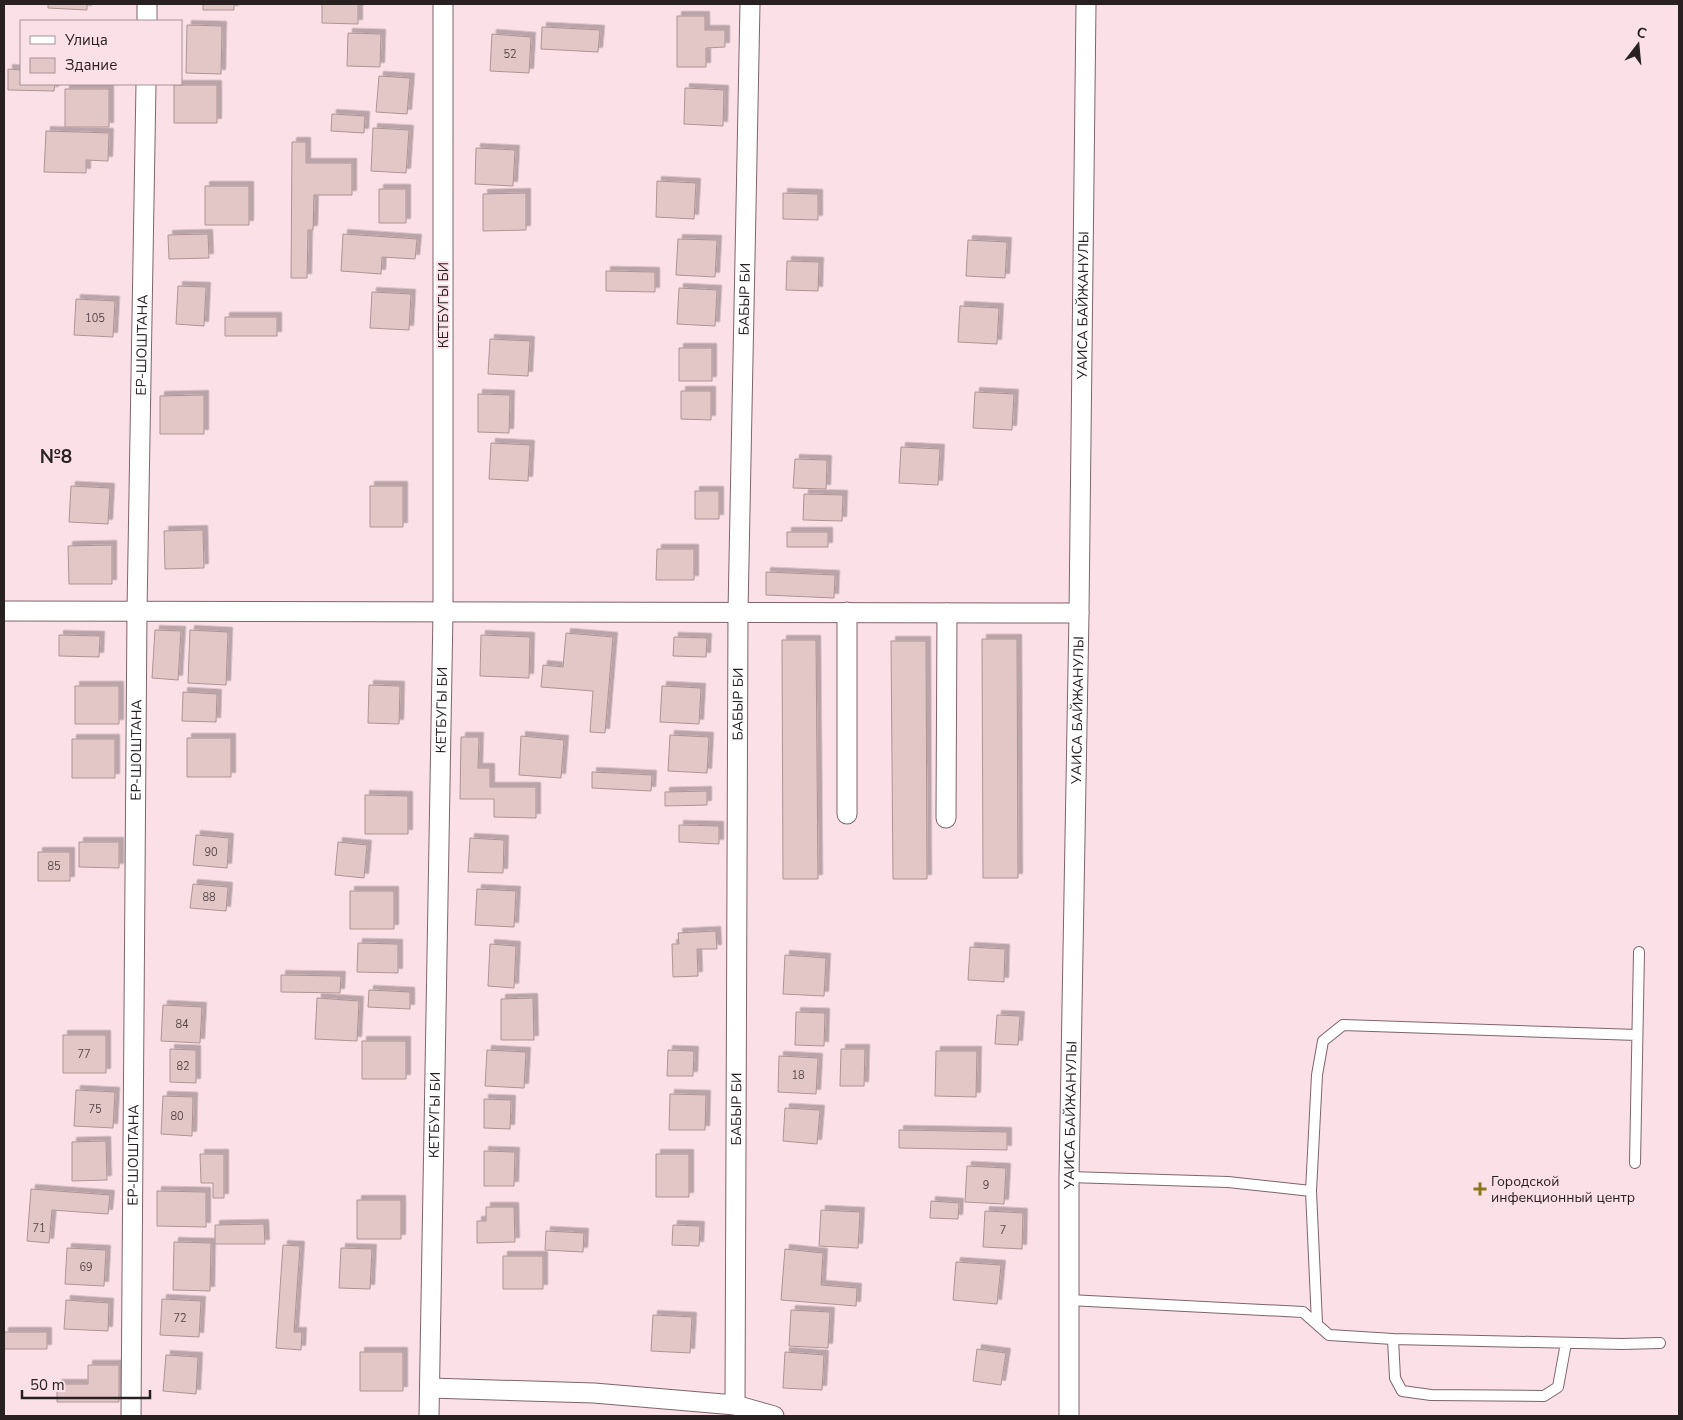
<svg xmlns="http://www.w3.org/2000/svg" width="1683" height="1420" font-family="'Nunito Sans',sans-serif">
<style>
.building{fill:#e3c7c6;stroke:#ae9493;filter:url(#shadow)}
.lines{fill:none;stroke-linecap:round;stroke-linejoin:round}
.service-casing{stroke:#7c656b;stroke-width:12}
.minor-casing{stroke:#7c656b;stroke-width:21}
.service{stroke:#fff;stroke-width:10}
.minor{stroke:#fff;stroke-width:19}
.poi-dot{fill:#8a761a;stroke:#fbe0e7;stroke-width:2}
.labels{text-anchor:middle;dominant-baseline:central;stroke-width:4;stroke-linejoin:round;paint-order:stroke}
.number-label{font-size:11px;fill:#584a4b}
.street-label{font-size:14px;fill:#292022;stroke:#fbe0e7}
.poi-label{font-size:14px;fill:#292022;stroke:#fbe0e7;text-anchor:start}
.district-label{font-size:19px;font-weight:bold;fill:#292022;stroke:#fbe0e7}
</style>
<defs>
<filter id="shadow"><feDropShadow dx="4.5" dy="-4.5" stdDeviation="0" flood-color="#0004"/></filter>
</defs>
<rect width="100%" height="100%" fill="#fbe0e7"/>
<path class="building" d="M48,4H87V10L48,8Z
M203,4H234V10H203Z
M322,4H358V24L322,23Z
M677,16H705V30H725V47L706,48V67H677Z
M187,25L222,26L221,74L186,73Z
M542,27L600,30L598,52L541,49Z
M348,33L381,34L380,67L347,66Z
M492,34L531,37L529,73L490,71Z
M8,69L21,70V84H55L54,91L8,90Z
M379,76L410,78L407,114L376,112Z
M174,85H217V123H174Z
M685,88L724,90L723,126L684,124Z
M65,89H109V127H65Z
M332,114L365,116L364,133L331,131Z
M373,128L409,130L406,173L371,171Z
M46,131L109,133L108,161L86,160V173L44,172Z
M292,142H306V163H352V195H314L313,230H308L307,278H291Z
M476,148L515,150L513,186L475,184Z
M657,181L696,183L694,219L656,217Z
M205,186H249V225H205Z
M379,189H406V223H379Z
M526,193V230L483,231V194Z
M783,193L818,194V220L783,219Z
M208,234L209,258L169,259L168,235Z
M343,234L417,239L415,259L382,257L381,274L341,271Z
M678,239L717,240L715,277L676,275Z
M968,240L1007,242L1005,278L966,276Z
M787,261L819,262L818,291L786,290Z
M606,271L655,272V292L606,291Z
M178,286L206,287L204,326L176,324Z
M679,288L717,290L715,326L677,324Z
M372,292L411,294L409,330L370,328Z
M76,299L115,301L113,337L74,335Z
M960,306L999,308L997,344L958,342Z
M225,317H277V336H225Z
M490,339L530,341L528,376L488,374Z
M679,348H712V381H679Z
M681,391H711V420L681,419Z
M975,392L1014,394L1012,430L973,428Z
M478,394L510,395L509,433L478,432Z
M204,395V434H160V396Z
M491,443L530,445L528,481L489,479Z
M901,447L940,449L938,485L899,483Z
M795,459L827,460L826,489L793,488Z
M71,486L110,488L108,524L69,522Z
M370,486H403V527H370Z
M695,491H719V519H695Z
M804,494L843,495L842,521L803,520Z
M203,530L204,568L165,569L164,531Z
M787,532H828V547H787Z
M112,545V584H69L68,546Z
M657,549H694V580H656Z
M766,572L835,575L834,598L766,595Z
M155,630L181,631L178,680L152,678Z
M190,630L228,632L226,685L188,683Z
M566,633L613,637L605,733L590,732L593,691L541,687L543,665L563,667Z
M59,635L100,636L99,657L59,656Z
M481,635L530,637L529,678L480,676Z
M674,637L707,638L706,657L673,656Z
M982,639H1017L1018,878H983Z
M782,640H816L818,879H783Z
M891,641H926L927,879H893Z
M369,685L400,686L399,724L368,723Z
M75,686H119V724H75Z
M662,686L701,688L699,724L660,722Z
M183,692L217,694L216,722L182,721Z
M670,735L709,737L707,773L668,771Z
M521,736L564,740L561,778L519,775Z
M461,737H479L478,768H490V787H536V818L494,817V799H460Z
M187,738H231V777H187Z
M72,739H115V778H72Z
M592,772L652,775L651,791L592,788Z
M707,791V805L665,806V792Z
M365,795L408,796V834H365Z
M679,825L719,826V844L679,842Z
M196,835L229,838L227,868L193,865Z
M470,838L504,840L503,873L468,872Z
M79,842H119V868L79,867Z
M338,842L367,845L364,878L335,875Z
M38,852H70V881H38Z
M193,884L228,887L226,911L190,908Z
M477,889L516,891L514,927L475,925Z
M350,891H394V929H350Z
M716,931L717,949H697L698,976L673,977L672,944H679L678,933Z
M358,943L398,944V973L357,972Z
M490,944L516,946L514,988L488,986Z
M970,947L1005,949L1004,982L968,980Z
M785,955L826,958L824,996L783,994Z
M281,975L341,976L340,993L281,992Z
M369,990L410,992V1009L368,1007Z
M317,998L359,1001L357,1041L315,1039Z
M533,998L534,1040H501V999Z
M163,1005L202,1007L200,1043L161,1041Z
M796,1012L825,1013L824,1046L795,1045Z
M997,1015L1020,1016L1018,1045L995,1044Z
M63,1035H106V1073H63Z
M362,1041H406V1079H362Z
M170,1049L196,1050V1083L170,1082Z
M841,1049H865L864,1086H840Z
M487,1050L526,1052L524,1088L485,1086Z
M668,1050L694,1051L693,1076H667Z
M936,1051H977L976,1097L935,1096Z
M779,1056L818,1058L816,1094L778,1092Z
M76,1090L115,1092L113,1128L74,1126Z
M670,1094L706,1095L705,1130H669Z
M163,1096L193,1097L192,1136L161,1134Z
M484,1099L511,1100L510,1129L484,1128Z
M785,1108L820,1110L817,1144L783,1141Z
M899,1130L1007,1132V1150L899,1148Z
M106,1141L107,1180L72,1181V1142Z
M484,1151L515,1152L514,1186H484Z
M200,1154H224V1198H213V1183H201Z
M656,1154H689V1197H656Z
M967,1166L1006,1168L1004,1204L965,1202Z
M31,1189L110,1195L108,1214L52,1210L49,1243L27,1241Z
M157,1191L206,1192V1227L157,1226Z
M357,1200H401V1239H357Z
M931,1201L959,1203L958,1219L930,1218Z
M486,1207H514L515,1242L477,1243V1221H486Z
M821,1210L860,1212L858,1248L819,1246Z
M985,1211L1023,1213L1022,1249L983,1247Z
M264,1224L265,1244H215V1225Z
M673,1225L700,1226L699,1246L672,1245Z
M546,1231L584,1233L583,1252L545,1250Z
M174,1242L211,1243L210,1291L173,1290Z
M283,1245L300,1246L294,1332H302L301,1350L276,1348Z
M67,1248L106,1250L104,1286L65,1284Z
M341,1248L372,1249L370,1289L339,1288Z
M785,1249L823,1253L821,1285L857,1288L856,1306L781,1300Z
M503,1256H543V1289H503Z
M956,1262L1001,1265L997,1304L953,1300Z
M162,1299L201,1301L199,1337L160,1335Z
M66,1300L109,1303L108,1331L64,1329Z
M791,1310L830,1312L828,1348L789,1346Z
M653,1315L692,1317L690,1353L651,1351Z
M4,1332H47V1349H4Z
M977,1349L1006,1353L1001,1385L973,1381Z
M360,1352H403V1391H360Z
M785,1352L824,1355L822,1390L783,1388Z
M166,1355L198,1357L196,1394L163,1391Z
M88,1365H119V1402H57V1384H88Z"/>
<g class="lines">
<g class="service-casing">
<path id="service" d="M1635,1163L1639,952
M1069,1177L1228,1182L1311,1191L1317,1323
M1311,1191L1317,1075L1323,1041L1343,1025L1637,1035
M1069,1300L1303,1312L1329,1335L1393,1339L1622,1344L1660,1343
M1393,1339L1395,1378L1402,1391L1431,1395L1544,1396L1558,1387L1566,1343"/>
</g>
<g class="minor-casing">
<g id="minor">
<path d="M147,21V4"/>
<path d="M4,611L1079,613"/>
<path d="M847,612V814"/>
<path d="M946,818L947,613"/>
<path d="M430,1388L594,1393L735,1405L774,1416"/>
<path id="s1" d="M735,1405L738,612L750,4"/>
<path id="s2" d="M131,1416L137,611L146,84"/>
<path id="s3" d="M429,1416L443,612V4"/>
<path id="s4" d="M1069,1416V1177L1079,613L1086,4"/>
</g>
</g>
<use href="#service" class="service"/>
<use href="#minor" class="minor"/>
</g>
<path class="poi-dot" d="M1477.5 1181.5h5v5h5v5h-5v5h-5v-5h-5v-5h5z"/>
<g class="labels">
<g class="number-label">
<text x="510" y="54">52</text>
<text x="95" y="318">105</text>
<text x="211" y="852">90</text>
<text x="54" y="866">85</text>
<text x="209" y="897">88</text>
<text x="182" y="1024">84</text>
<text x="84" y="1054">77</text>
<text x="183" y="1066">82</text>
<text x="798" y="1075">18</text>
<text x="95" y="1109">75</text>
<text x="177" y="1116">80</text>
<text x="986" y="1185">9</text>
<text x="39" y="1228">71</text>
<text x="1003" y="1230">7</text>
<text x="86" y="1267">69</text>
<text x="180" y="1318">72</text>
</g>
<g class="street-label">
<text stroke="none"><textPath href="#s1" startOffset="1106">БАБЫР БИ</textPath></text>
<text transform="translate(443 305) rotate(-90)">КЕТБУГЫ БИ</text>
<text stroke="none"><textPath href="#s4" startOffset="1111">УАИСА БАЙЖАНУЛЫ</textPath></text>
<text stroke="none"><textPath href="#s2" startOffset="1071">ЕР-ШОШТАНА</textPath></text>
<text stroke="none"><textPath href="#s1" startOffset="701">БАБЫР БИ</textPath></text>
<text stroke="none"><textPath href="#s3" startOffset="706">КЕТБУГЫ БИ</textPath></text>
<text stroke="none"><textPath href="#s4" startOffset="706">УАИСА БАЙЖАНУЛЫ</textPath></text>
<text stroke="none"><textPath href="#s2" startOffset="666">ЕР-ШОШТАНА</textPath></text>
<text stroke="none"><textPath href="#s1" startOffset="296">БАБЫР БИ</textPath></text>
<text stroke="none"><textPath href="#s3" startOffset="301">КЕТБУГЫ БИ</textPath></text>
<text stroke="none"><textPath href="#s4" startOffset="301">УАИСА БАЙЖАНУЛЫ</textPath></text>
<text stroke="none"><textPath href="#s2" startOffset="261">ЕР-ШОШТАНА</textPath></text>
</g>
<g class="poi-label">
<text x="1491" y="1181">Городской<tspan x="1491" dy="16">инфекционный центр</tspan></text>
</g>
<g class="district-label">
<text x="56" y="457">№8</text>
</g>
</g>
<rect width="1683" height="1420" fill="none" stroke="#292022" stroke-width="10"/>
<rect x="20" y="20" width="162" height="65" fill="#fbe0e7" stroke="#a79398"/>
<rect x="30" y="36" width="25" height="8" fill="#ffffff" stroke="#a79398"/>
<text x="65" y="45" font-size="15" fill="#292022">Улица</text>
<rect x="30" y="58" width="25" height="15" fill="#e3c7c6" stroke="#a79398"/>
<text x="65" y="70" font-size="15" fill="#292022">Здание</text>
<g transform="translate(1638 45) rotate(16)" stroke="#fbe0e7" stroke-width="4" paint-order="stroke">
<path d="M0-4L9 19L0 12L-9 19Z" fill="#292022"/>
<text y="-8" font-size="14" font-weight="bold" text-anchor="middle" fill="#292022">С</text>
</g>
<path d="M22 1390v8h128v-8" fill="none" stroke="#292022" stroke-width="2.5"/>
<text x="30" y="1390" font-size="15" fill="#292022" stroke="#fbe0e7" stroke-width="4" paint-order="stroke">50 m</text>
</svg>
